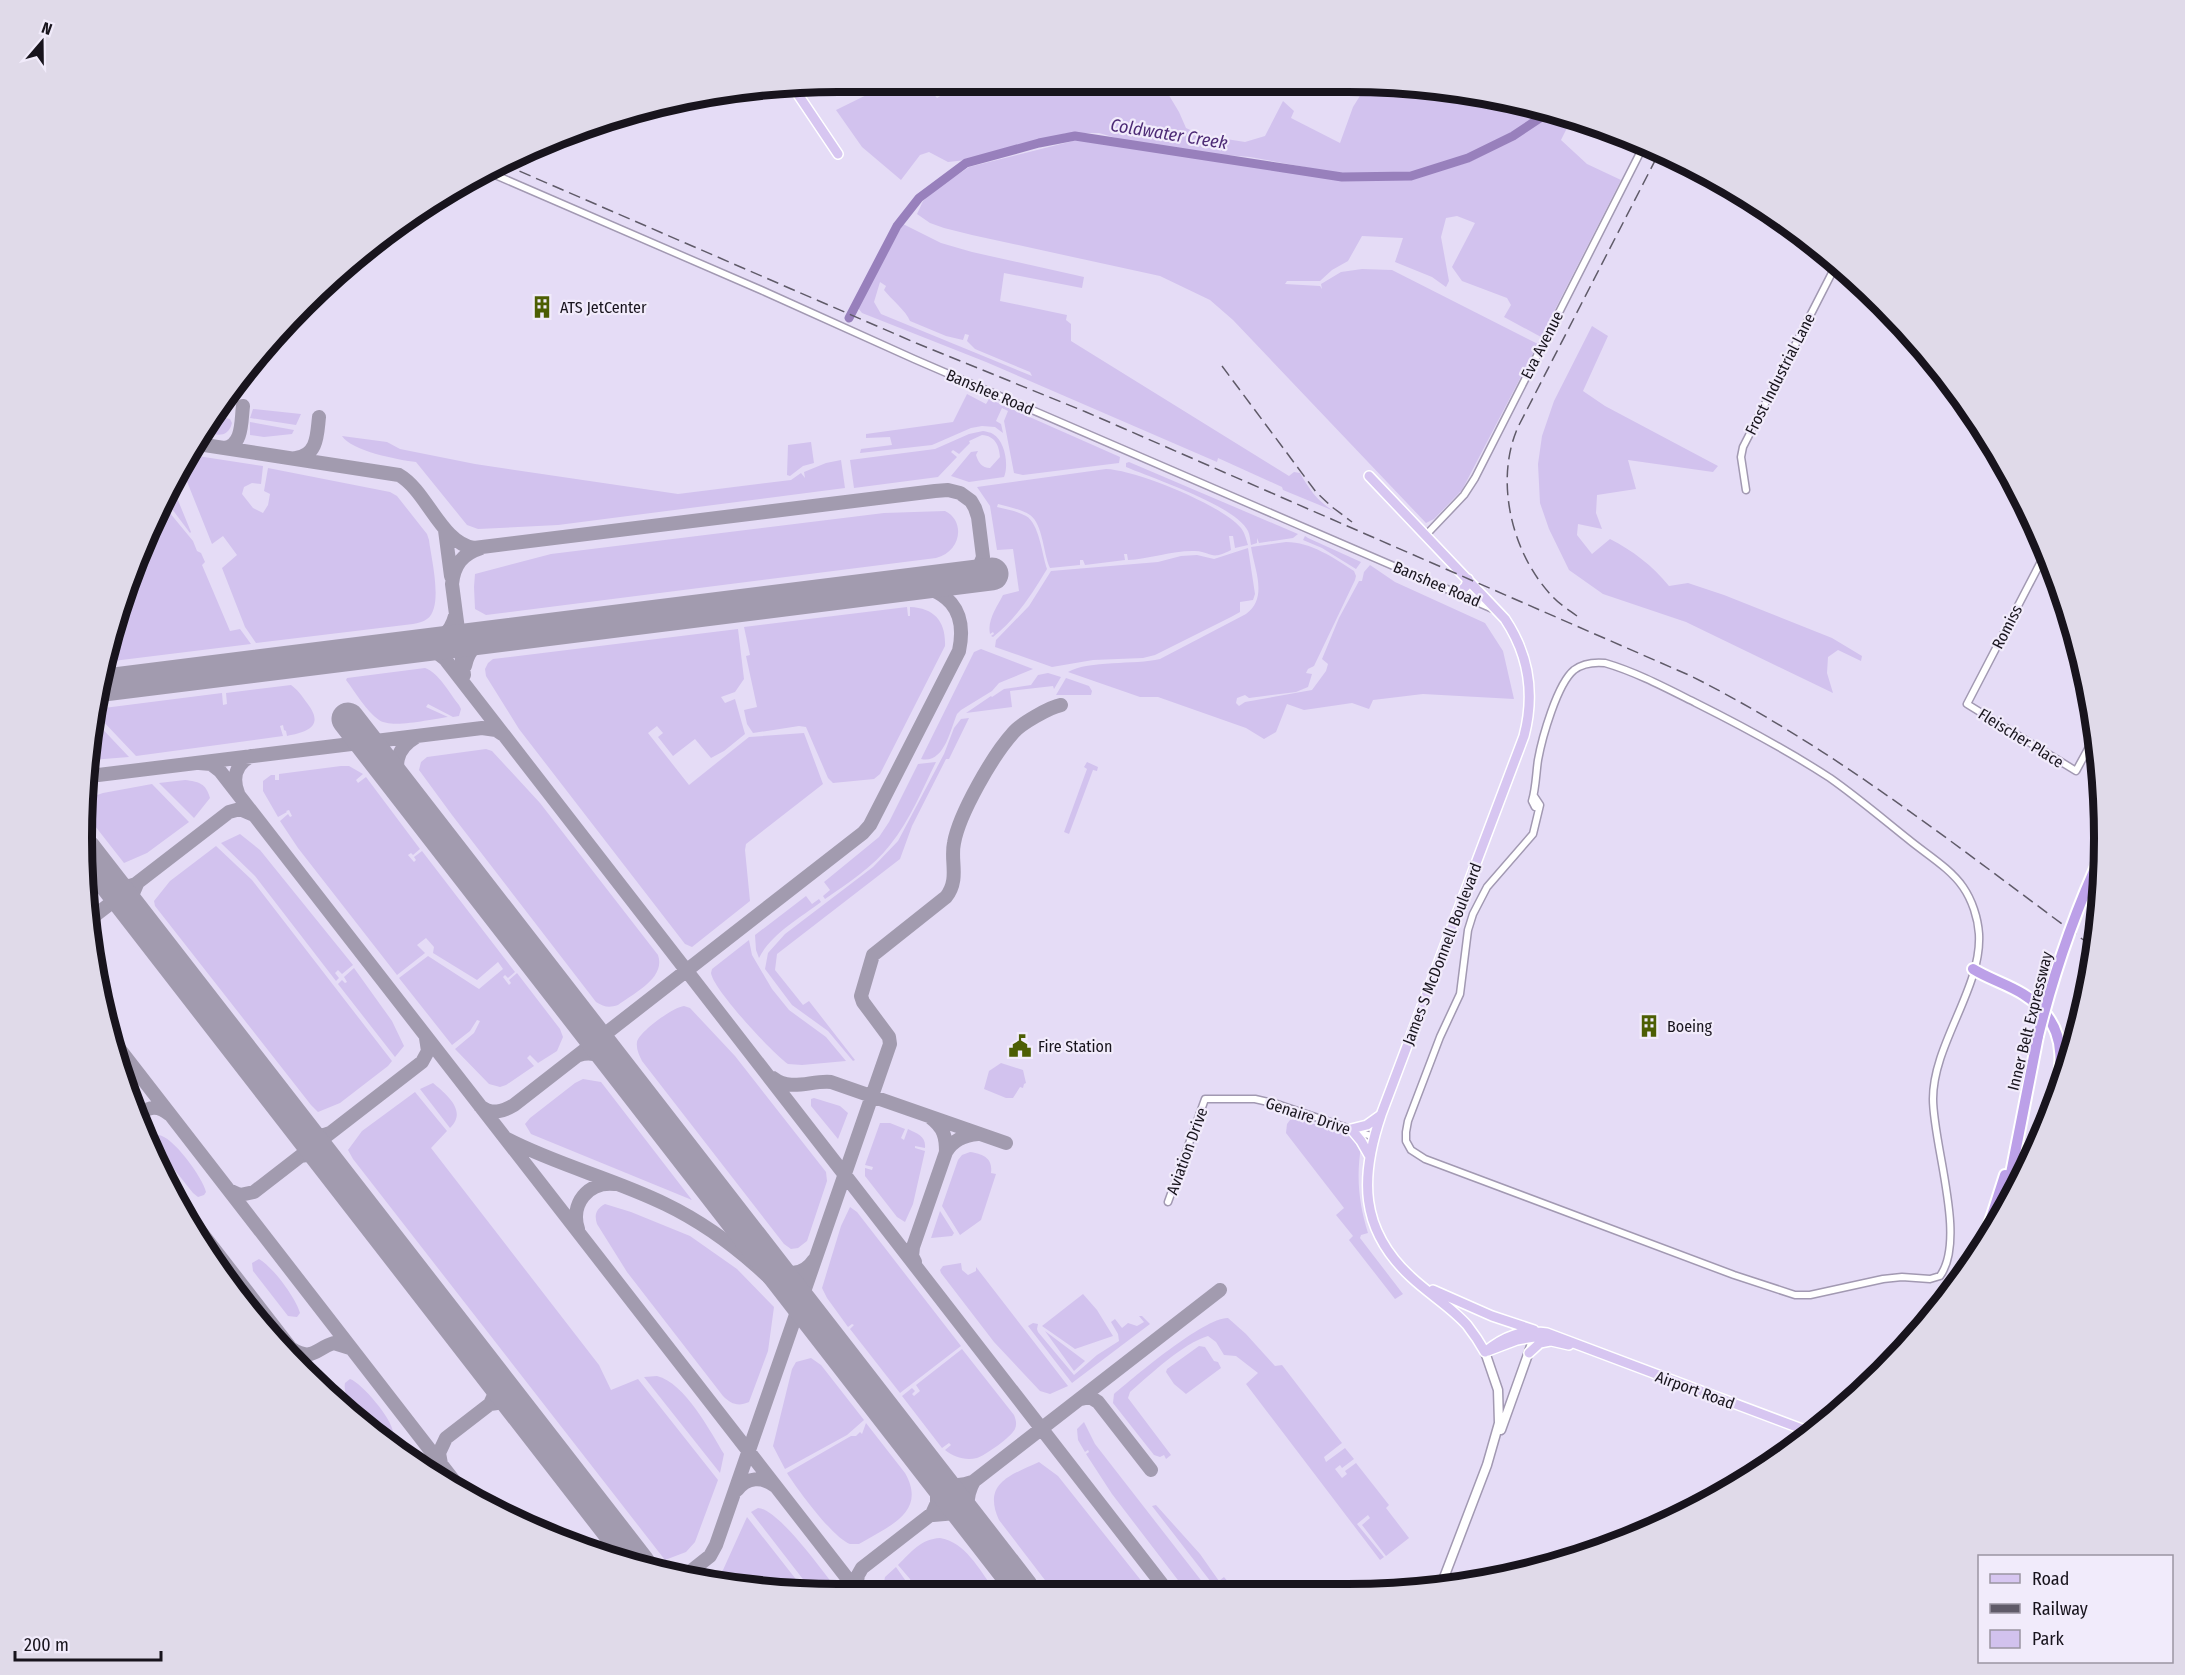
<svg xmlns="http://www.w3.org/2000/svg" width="2185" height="1675" font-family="'Fira Sans Condensed',sans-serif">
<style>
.green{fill:#d2c2ee;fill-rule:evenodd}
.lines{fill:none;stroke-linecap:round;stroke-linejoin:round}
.river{stroke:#9880bc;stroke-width:9}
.taxiway{stroke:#a29baf;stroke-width:14}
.runway{stroke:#a29baf;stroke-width:33}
.street-casing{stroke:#a299b2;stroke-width:9}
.secondary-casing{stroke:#a299b2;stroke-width:11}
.primary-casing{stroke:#fff;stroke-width:12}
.highway-casing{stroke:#fff;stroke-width:14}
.street{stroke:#fff;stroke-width:6}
.secondary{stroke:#fff;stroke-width:8}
.primary{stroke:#d7c6f1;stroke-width:9}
.highway{stroke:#bca0e8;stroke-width:10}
.rail{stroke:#5f5a68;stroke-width:1.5;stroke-dasharray:12 6;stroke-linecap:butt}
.highway-bridge-casing{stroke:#fff;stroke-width:14;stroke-linecap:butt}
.highway-bridge{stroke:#bca0e8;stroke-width:10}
.labels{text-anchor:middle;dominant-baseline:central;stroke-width:4.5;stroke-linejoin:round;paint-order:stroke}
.poi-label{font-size:16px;fill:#18141d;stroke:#f1ebfb;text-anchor:start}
.street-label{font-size:16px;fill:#18141d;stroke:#f1ebfb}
.water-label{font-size:18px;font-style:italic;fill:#4d2b75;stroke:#f1ebfb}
.rim{fill:none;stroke:#18141d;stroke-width:8}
</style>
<rect width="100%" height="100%" fill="#e5dcf6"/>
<path class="green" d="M895,81H922L937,98L966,81L1161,82L1179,112L1186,128L1201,135L1245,142L1265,136L1283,101L1294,111L1291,118L1340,143L1353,107L1368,83H1397L1516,102L1514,107L1524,114L1536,106L1548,109L1517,131L1467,157L1411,174H1343L1250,157L1201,153L1130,142L1099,133H1067L966,160L948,162L929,152L920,155L901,180L862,147L836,110Z
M1555,111L1572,118L1561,140L1587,164L1621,180L1541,337L1504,317L1511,305L1507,298L1462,281L1452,267L1475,223L1457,216L1446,218L1441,237L1449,281L1446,287L1432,277L1395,262L1403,238L1362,236L1348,261L1332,270L1320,281H1287L1285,284L1320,286L1322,289L1321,284L1341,272L1362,269L1392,270L1538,344L1462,490L1434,519L1426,523L1233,320L1210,300L1160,276L972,235L944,228L930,223L917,214L923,201L938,188L969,167L1077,140L1341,180L1412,179L1469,162L1512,141Z
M903,224L941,243L972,252L1084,277L1082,288L1004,273L1000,301L1067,315L1066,320L1071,324V341L1289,476L1294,472L1300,473C1309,489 1318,502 1334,511L1283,490L1282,487L1218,458L1217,462L986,362L862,313L858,308ZM880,282L886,286L884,290C892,300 906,311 910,321L946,336L963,340L965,334L969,335L967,341L975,349L1030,372L1032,376L881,314L874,302Z
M1592,326L1608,336L1583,391L1605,406L1718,466L1713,472L1628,460L1636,489L1597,495L1596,513L1602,529L1578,524L1577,535L1592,554L1610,539C1633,551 1652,565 1669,586L1688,583L1724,595L1832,638L1862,656L1861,661L1838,650L1828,657L1827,673L1833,693L1686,622L1603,594L1569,570L1549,529L1540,503L1538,464L1542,436L1554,401Z
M967,394L986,404L989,399L1120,457L1119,463L1023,475L1014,473L1004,421L1008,411L1002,408L996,421L1001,424L1003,433L995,427L982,426L971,428L932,445L860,453L861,449L892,445L890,437L866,438V434L953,422Z
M253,409L301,414L296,425L250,418Z
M217,416L230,419L232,423C228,438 218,435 206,433Z
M250,422L294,430L292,434L264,437L250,435Z
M983,431C987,432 990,432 993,434C1005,441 1009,465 1004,477L969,482L951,476L971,452L978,451L976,455C978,462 982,468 990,468L1000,457C999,445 995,436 982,435L969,441L970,443L959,454L953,450L951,452L957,457L938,477L854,488L850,460L935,449L969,434Z
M342,436L387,442L400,449L475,464L678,494L791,480L801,473L805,478L804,472L826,463L841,460L845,488L558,525L478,529L467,525L416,462C399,460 351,451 342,436Z
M811,442L814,463L803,466L790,476L787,475L788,445Z
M191,455L263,466L261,484L252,483L244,487L242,494L253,508L263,513L268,505L270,494L264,491L268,468L390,492L397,496L427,534L429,540C431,558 444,607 427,619C423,622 418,623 413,624L256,643L245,627L222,568L237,555L223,536L212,544L182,469Z
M1129,462L1298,534L1293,538L1259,543L1257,538V543L1251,545C1250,540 1250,535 1248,531C1236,506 1152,478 1126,467V463Z
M1106,469C1136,470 1222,505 1241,528C1245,533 1246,539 1248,545L1235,548L1233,536H1229L1231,550C1210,561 1213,552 1195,551C1176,550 1148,559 1128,560L1127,554H1124L1125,560L1085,565L1083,560H1080V565L1050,568C1043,553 1043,524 1030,515C1021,509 1008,507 998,504L997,507C1006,509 1017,511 1026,516C1039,523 1042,554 1047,569C1032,594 1016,619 993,637L991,636L994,634L993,632L990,634C987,620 997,607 1003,595L1019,591L1013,549L997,550L990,506L977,487Z
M171,485L173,489L168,494L169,496L175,493L191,532L190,533L163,497Z
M160,501L193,541L197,551L201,553L205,562L202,565L230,631L240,629L251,644L105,662Z
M945,511C966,521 961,552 936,558L486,615L475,609L474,587L475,574L551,554L884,513Z
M1305,536L1308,538L1361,562L1356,569L1322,548L1303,540Z
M1286,542C1311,542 1334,558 1354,571L1356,576L1355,580L1314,666L1308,669L1306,673L1312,674L1308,687L1296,692L1249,698L1245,695L1237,698L1236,703L1239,706L1245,702L1312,690L1326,671L1328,664L1322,659L1339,618L1359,581H1362L1364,572L1370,565L1395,582L1485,623L1503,651L1514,699L1423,694L1373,700L1369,709L1352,703L1304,710L1287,704L1276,732L1264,739L1246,728L1158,697H1140L1068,672C1089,660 1135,665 1160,659L1246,614C1268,598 1255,571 1251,547Z
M1248,548L1255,594L1253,600L1240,602V612L1231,617L1155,655L1143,658L1093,660L1052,667L995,647L996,640L1029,606L1051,571L1158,562L1181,556L1197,555L1214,559Z
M907,607L908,616H910V607C935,608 946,622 945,646L880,774L874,779L833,783L828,778L806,727L799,726L753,733L747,724L744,710L757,707L746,656L750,655L744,627Z
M738,629L744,679L735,692L721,697L725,703L735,699L745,734L724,751L711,758L695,739L673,756L658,737L663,733L657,726L648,733L689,785L749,737L804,733L823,784L746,844L745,850L750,901L692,947L685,944L519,729L486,676L485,669L488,663L493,659Z
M981,649L1033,669L999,683L992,691L961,710L957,714C950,731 944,764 921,759L974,652Z
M425,668C439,673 450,694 459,705L461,709L459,716L453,717L428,704L426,707L448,717C432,719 391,729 379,720C366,711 356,693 346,680L347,678Z
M1048,673L1061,677L1054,689L1053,686L1010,691L1012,707L966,713L991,696L992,697L1004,689L1031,685L1038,675Z
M1066,678L1089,686L1092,691L1091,695H1056Z
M291,685C298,690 302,696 307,703C325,726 308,732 287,736L286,731L284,730L283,725L280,726L283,736L136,756L100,718L96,709L222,693L223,705L227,704L226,693Z
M969,718L949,759H946L912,826L900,859L777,954L775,970L803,1005L809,1001L855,1060L853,1061L828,1031L792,1005L765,969L768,953L785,934L873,867L898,841L944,754L954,728L961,719Z
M94,720L129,757L91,760Z
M486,749L492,751L540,803L658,955C666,978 634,993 618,1005C609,1008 604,1007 596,1002L452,815L419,770L421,762L427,757Z
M936,762C922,790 910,820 890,845C873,867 848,883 825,899L823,896L830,890L824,882L879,837L889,822L918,764Z
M1087,762L1098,767L1097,771L1093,770L1069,834L1064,832L1087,769L1084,767Z
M341,766H349L363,774L356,780L358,783L366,777L420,849L413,855L411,853L408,855L414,862L416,860L414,857L422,851L515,972L508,978L505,975L503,977L509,985L511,983L509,980L517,973L560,1029L563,1037L557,1051L538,1063L530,1055L527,1058L534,1066L506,1085L500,1087L489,1084L455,1049L474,1033L480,1021L477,1020L470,1031L452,1045L399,978L428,956L479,989L503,969L498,962L477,980L433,953L434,947L426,938L417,945L425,953L397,975L298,848L280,821L288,814L290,817L292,816L289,810L286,811L287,812L278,817L263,791V781L271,775H275V780H279V774Z
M185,780C199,782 206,783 210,798L194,818L159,783Z
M152,784L189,822L147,853L124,863L88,817V798L103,793Z
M240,834L260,850L353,965L342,974L338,970L335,973L339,978L336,981L255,876L221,843Z
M216,846L252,880L392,1061L388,1066L340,1103L318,1112L311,1105L155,906L154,901L170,881Z
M806,896L812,904L819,899L821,902C800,918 771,934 759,958L756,950L755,935Z
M749,940L752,955L772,989L789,1010L826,1037L846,1061L802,1065L788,1064C772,1053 713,989 711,973L712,969Z
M354,968L392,1021L404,1046L395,1057L338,984L342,980L345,983L347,982L344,977Z
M684,1006L690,1008L735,1056L826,1172L827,1181L807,1241L798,1248L791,1249L784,1244L642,1061C639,1055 636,1049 637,1042C639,1032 673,1007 684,1006Z
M1001,1063L1023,1070L1026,1083L1024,1084L1023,1088L1020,1087L1013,1098H1006L984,1089L989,1071Z
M583,1079L601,1082L608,1091L692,1200L531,1134L525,1124L530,1118L575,1083Z
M433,1083C446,1094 468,1111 450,1128L420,1089Z
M415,1092L447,1131L431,1148L599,1365L611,1390L638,1379L718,1480L695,1542L686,1552L665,1560L353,1159L348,1150L362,1131Z
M814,1098L840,1106L848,1113L838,1139L811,1106V1099Z
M1298,1119L1353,1136L1361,1147C1356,1178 1359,1204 1368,1233L1361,1235L1360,1238L1403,1294L1395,1299L1349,1240L1353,1236L1336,1215L1344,1208L1286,1133L1287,1124L1290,1120Z
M880,1123H890L905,1129L901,1138L904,1140L908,1129C918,1134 926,1136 925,1148L915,1146V1148L925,1151L913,1204L905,1222L897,1217L865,1176V1168L872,1170L873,1167L865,1165Z
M158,1135C172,1135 203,1178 206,1192L204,1195L198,1197L193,1193L158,1149L154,1141Z
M970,1152C983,1154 993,1158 991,1173L996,1174L981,1220L960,1235L942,1206L958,1160L962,1155Z
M605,1204L631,1212L690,1236L737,1269L774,1307L768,1351L749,1402C738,1407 731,1404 723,1396L627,1272L597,1224C594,1215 596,1209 605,1204Z
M850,1207L857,1212L961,1346L900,1393L850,1329L854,1325L852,1324L848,1327L827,1298L822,1288L841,1226Z
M940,1211L954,1233L952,1236L931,1238Z
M259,1259C273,1267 296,1298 300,1313L297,1317L288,1316L253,1271L252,1263Z
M961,1263L962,1270L968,1275L976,1271V1267L1068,1386L1050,1394L1040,1391L994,1342L941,1273L940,1270L943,1266Z
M1083,1294L1097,1310L1113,1336L1075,1349L1042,1326Z
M1139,1316H1142L1150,1324L1072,1383L1028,1326L1033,1323L1038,1324L1037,1329L1038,1332L1074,1375L1097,1355L1119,1341L1118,1334L1111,1322L1115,1319L1122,1328L1128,1323L1137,1326L1144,1322Z
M1228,1318L1246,1334L1275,1366L1282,1365L1342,1443L1324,1457L1326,1462L1345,1448L1354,1459L1342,1468L1340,1465L1335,1469L1342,1478L1347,1474L1345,1471L1356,1463L1389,1505L1386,1508L1409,1538L1386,1556L1362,1525L1370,1518L1368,1515L1357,1524L1384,1557L1380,1560L1246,1384L1258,1373L1236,1356L1224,1355L1216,1342L1208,1336C1182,1344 1151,1374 1130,1392L1128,1398L1171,1455L1166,1459L1164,1455L1160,1457L1154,1455L1113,1403L1114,1394C1134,1377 1205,1317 1228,1318Z
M1045,1331L1085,1361L1074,1371Z
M1199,1346L1205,1347L1214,1361L1218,1362L1221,1368L1186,1394L1174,1384L1166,1372L1167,1369Z
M962,1349L1014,1415C1016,1420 1017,1424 1015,1429C1011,1437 986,1455 977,1458C965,1461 954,1457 945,1450L951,1445L949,1443L942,1448L902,1396L912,1388L915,1391L912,1394L914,1396L920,1391L916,1385Z
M811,1358L821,1365L864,1420L847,1435L785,1469L773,1446L792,1369L796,1362Z
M657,1376C685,1383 710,1431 724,1454L720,1473L644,1377Z
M350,1379C362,1383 392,1419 393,1432L386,1437C372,1426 341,1403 345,1383Z
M1084,1422L1095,1444L1207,1588H1184L1112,1494L1086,1454L1089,1452L1088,1450L1085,1452L1078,1440L1077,1429Z
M866,1423L905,1473C928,1513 887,1527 859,1544C857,1544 852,1544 850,1544C833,1538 797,1489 787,1473L851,1436H856L860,1432L862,1434Z
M1039,1462L1058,1476L1147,1588H1051L999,1520C982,1483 1011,1475 1039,1462Z
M1156,1505L1200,1554L1219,1581L1224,1577L1230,1584L1226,1588H1213L1210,1584L1211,1582L1152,1506Z
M758,1508C778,1509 822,1570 835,1587H809L751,1512Z
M747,1517L802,1587H738L709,1581L723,1570Z
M940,1538C965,1542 979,1569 993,1588L913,1587L910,1579L898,1565C911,1552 921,1539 940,1538Z
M896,1567L910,1587H883L885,1577Z"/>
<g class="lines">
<path class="river" d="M849,318L897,226L919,198L966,163L1039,143L1075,136L1342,177L1411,176L1468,158L1513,136L1552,110"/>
<path class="taxiway" d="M198,444L399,475C427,491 441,543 474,548L935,491L948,490L960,493L971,501L975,508L978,517L983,557L979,567L966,577
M225,448C243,445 241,421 243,406
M296,458C318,455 317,434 319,417
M445,530L451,576
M421,645L431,648L445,659L1165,1588
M421,645C439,640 450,635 455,616
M465,666C469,647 479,641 496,637
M464,675L452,584C454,565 462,554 481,548
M199,763L211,764L220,771L854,1587
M90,776L482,728L496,730L502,734
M402,789C394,766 394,750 416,737
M238,793C232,778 236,764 251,756
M106,877C115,885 124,889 136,884
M134,913L131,898L137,884
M89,920L229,812L240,809L254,815
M114,1042L465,1495
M579,1055C591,1051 602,1055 613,1061
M773,1078C791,1092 811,1080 831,1082L1006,1143
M480,1106C492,1115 502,1112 514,1105L863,833L870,825L959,651C968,609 947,588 906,584
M138,1115C149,1106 158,1105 169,1114
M931,1118C944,1128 946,1137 946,1152
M300,1127C310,1135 318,1138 330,1133
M507,1139C557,1165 614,1179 665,1204C738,1239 792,1297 844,1358
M301,1156C312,1153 320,1156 329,1164
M229,1190L240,1195L254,1192L422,1062L428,1051L426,1038
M187,1214L320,1386
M578,1229C570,1204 588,1181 615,1184
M770,1262C784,1275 802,1278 814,1260
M915,1262L912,1256L913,1247L946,1152C953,1140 964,1135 978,1134
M292,1349C313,1362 316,1348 334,1343L350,1348
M1081,1399L1090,1397L1098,1402L1151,1470
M490,1404L496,1391L494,1377
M441,1464L439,1453L446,1438L490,1404L504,1402L518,1408
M937,1478C947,1485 960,1487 972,1482
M737,1490C747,1477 762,1476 775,1486
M932,1514L937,1503V1478
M933,1515L956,1513L969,1519
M969,1519C966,1505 967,1493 974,1481
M686,1575L710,1556L716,1545L890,1044L889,1037L863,1002L861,996L873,955L946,897C960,879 950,861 954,843C959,814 993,755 1013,733C1020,724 1050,707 1061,705
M856,1587L858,1575L862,1568L1220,1290"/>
<path class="runway" d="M97,686L992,574
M348,719L1022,1588
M85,850L639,1564"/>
<g class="street-casing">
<path id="street" d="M1665,153L1705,173
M486,171L761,290L914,359L1493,609
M1746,490L1741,457L1743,447L1837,263
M1426,535L1464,495L1475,478L1644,145
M2047,550L1967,704L2076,771L2094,738
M1534,796L1540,805L1533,834L1487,887L1473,914L1468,930L1460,994L1440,1037L1408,1121L1406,1132V1141L1411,1150L1425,1159L1734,1275L1795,1295H1810L1883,1279L1902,1277L1930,1279L1940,1276C1967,1239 1933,1145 1933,1099C1933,1044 1982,988 1979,934C1978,918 1972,900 1963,887C1950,868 1926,854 1908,839C1883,819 1857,797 1830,778C1787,750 1742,726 1696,703C1666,688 1636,672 1605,663C1594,662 1582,664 1574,670C1557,684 1542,738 1538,760C1536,773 1536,788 1532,801L1535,807L1539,808
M1168,1202L1205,1099H1255L1277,1104L1374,1137"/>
</g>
<g class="secondary-casing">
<path id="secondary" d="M1501,1430L1536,1332
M1440,1588L1487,1465L1499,1423L1498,1390L1485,1352"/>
</g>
<g class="primary-casing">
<path id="primary" d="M793,87L838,154
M1369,476L1505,619C1529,655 1535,694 1524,736L1381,1115C1360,1177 1359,1229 1411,1277C1429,1294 1451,1307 1467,1325C1474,1334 1480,1343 1485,1352
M1458,594L1466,586L1468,579
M1351,1129L1367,1125L1381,1115
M1351,1129L1361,1141L1369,1155
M1433,1290L1492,1316L1534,1330
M1488,1351L1517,1340L1534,1337L1569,1345
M1485,1352C1504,1336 1523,1329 1547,1333L1810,1432
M1529,1353L1540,1343L1550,1341"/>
</g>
<g class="highway-casing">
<path id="highway" d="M1973,969C1989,979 2007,984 2023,994C2077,1028 2061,1078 2046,1128
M2005,1204L2038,1036
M1981,1250L2005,1175"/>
</g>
<use href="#street" class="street"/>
<use href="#secondary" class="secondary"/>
<use href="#primary" class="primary"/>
<use href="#highway" class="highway"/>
<path class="rail" d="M503,164L916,343L1086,412L1691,676C1836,749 1963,851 2093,947
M1222,366L1316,492L1332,507L1352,522
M1577,616C1569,610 1559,604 1552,596C1512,554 1494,481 1518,427L1660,151"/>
<g class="highway-bridge-casing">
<path id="highway-bridge" d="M2038,1036C2054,972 2075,911 2103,851"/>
</g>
<use href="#highway-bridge" class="highway-bridge"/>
</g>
<defs>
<g id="building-bare" transform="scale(1.8)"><path d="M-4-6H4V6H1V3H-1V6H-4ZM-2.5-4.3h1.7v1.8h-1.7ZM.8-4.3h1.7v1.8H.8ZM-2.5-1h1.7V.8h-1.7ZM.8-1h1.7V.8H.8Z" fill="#4c5e03" stroke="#f1ebfb" stroke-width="2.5" paint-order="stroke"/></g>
<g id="civic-bare" transform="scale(1.8)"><path d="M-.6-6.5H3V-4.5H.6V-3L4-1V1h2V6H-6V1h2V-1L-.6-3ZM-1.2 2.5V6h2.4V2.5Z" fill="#4c5e03" stroke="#f1ebfb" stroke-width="2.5" paint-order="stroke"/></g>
</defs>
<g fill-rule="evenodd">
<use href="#building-bare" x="542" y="307"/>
<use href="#building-bare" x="1649" y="1026"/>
<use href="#civic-bare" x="1020" y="1046"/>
</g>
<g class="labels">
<g class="poi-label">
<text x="560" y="307">ATS JetCenter</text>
<text x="1667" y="1026">Boeing</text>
<text x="1038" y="1046">Fire Station</text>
</g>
<g class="street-label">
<text transform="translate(1542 345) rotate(-63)">Eva Avenue</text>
<text transform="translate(1780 374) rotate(-63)">Frost Industrial Lane</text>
<text transform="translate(990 392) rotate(23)">Banshee Road</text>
<text transform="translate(1437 584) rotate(23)">Banshee Road</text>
<text transform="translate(2007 627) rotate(-63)">Romiss</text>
<text transform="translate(2021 738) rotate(32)">Fleischer Place</text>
<text transform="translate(1442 954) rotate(-69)">James S McDonnell Boulevard</text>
<text transform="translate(2030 1021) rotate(-76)">Inner Belt Expressway</text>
<text transform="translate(1308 1116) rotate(18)">Genaire Drive</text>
<text transform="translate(1187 1151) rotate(-70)">Aviation Drive</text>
<text transform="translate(1695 1390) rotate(20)">Airport Road</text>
</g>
<g class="water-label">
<text transform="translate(1169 134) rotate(9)">Coldwater Creek</text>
</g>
</g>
<path d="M0 0H2185V1675H0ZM838 92H1348A746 746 0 0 1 2094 838V838A746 746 0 0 1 1348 1584H838A746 746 0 0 1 92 838V838A746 746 0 0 1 838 92Z" fill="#e0dae9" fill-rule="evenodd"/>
<path class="rim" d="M838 92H1348A746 746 0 0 1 2094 838V838A746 746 0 0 1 1348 1584H838A746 746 0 0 1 92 838V838A746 746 0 0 1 838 92Z"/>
<rect x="1978" y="1555" width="195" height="108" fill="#f1ebfb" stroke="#9a95a2" stroke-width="1.5"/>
<rect x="1990" y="1574" width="30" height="9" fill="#d7c6f1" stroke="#9a95a2" stroke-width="1.5"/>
<text x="2032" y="1585" font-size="18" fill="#18141d">Road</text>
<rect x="1990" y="1604" width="30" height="9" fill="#5f5a68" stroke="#9a95a2" stroke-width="1.5"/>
<text x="2032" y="1615" font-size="18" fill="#18141d">Railway</text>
<rect x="1990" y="1630" width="30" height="18" fill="#d2c2ee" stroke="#9a95a2" stroke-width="1.5"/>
<text x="2032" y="1645" font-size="18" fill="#18141d">Park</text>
<g transform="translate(42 42) rotate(20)" stroke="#f1ebfb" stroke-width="4.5" paint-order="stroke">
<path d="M0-4.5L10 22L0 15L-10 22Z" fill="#18141d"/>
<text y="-9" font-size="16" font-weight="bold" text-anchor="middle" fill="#18141d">N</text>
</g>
<path d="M15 1651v9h146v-9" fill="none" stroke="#18141d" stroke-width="3"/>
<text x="24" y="1651" font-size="18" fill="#18141d" stroke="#f1ebfb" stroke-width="4.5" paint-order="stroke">200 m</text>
</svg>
